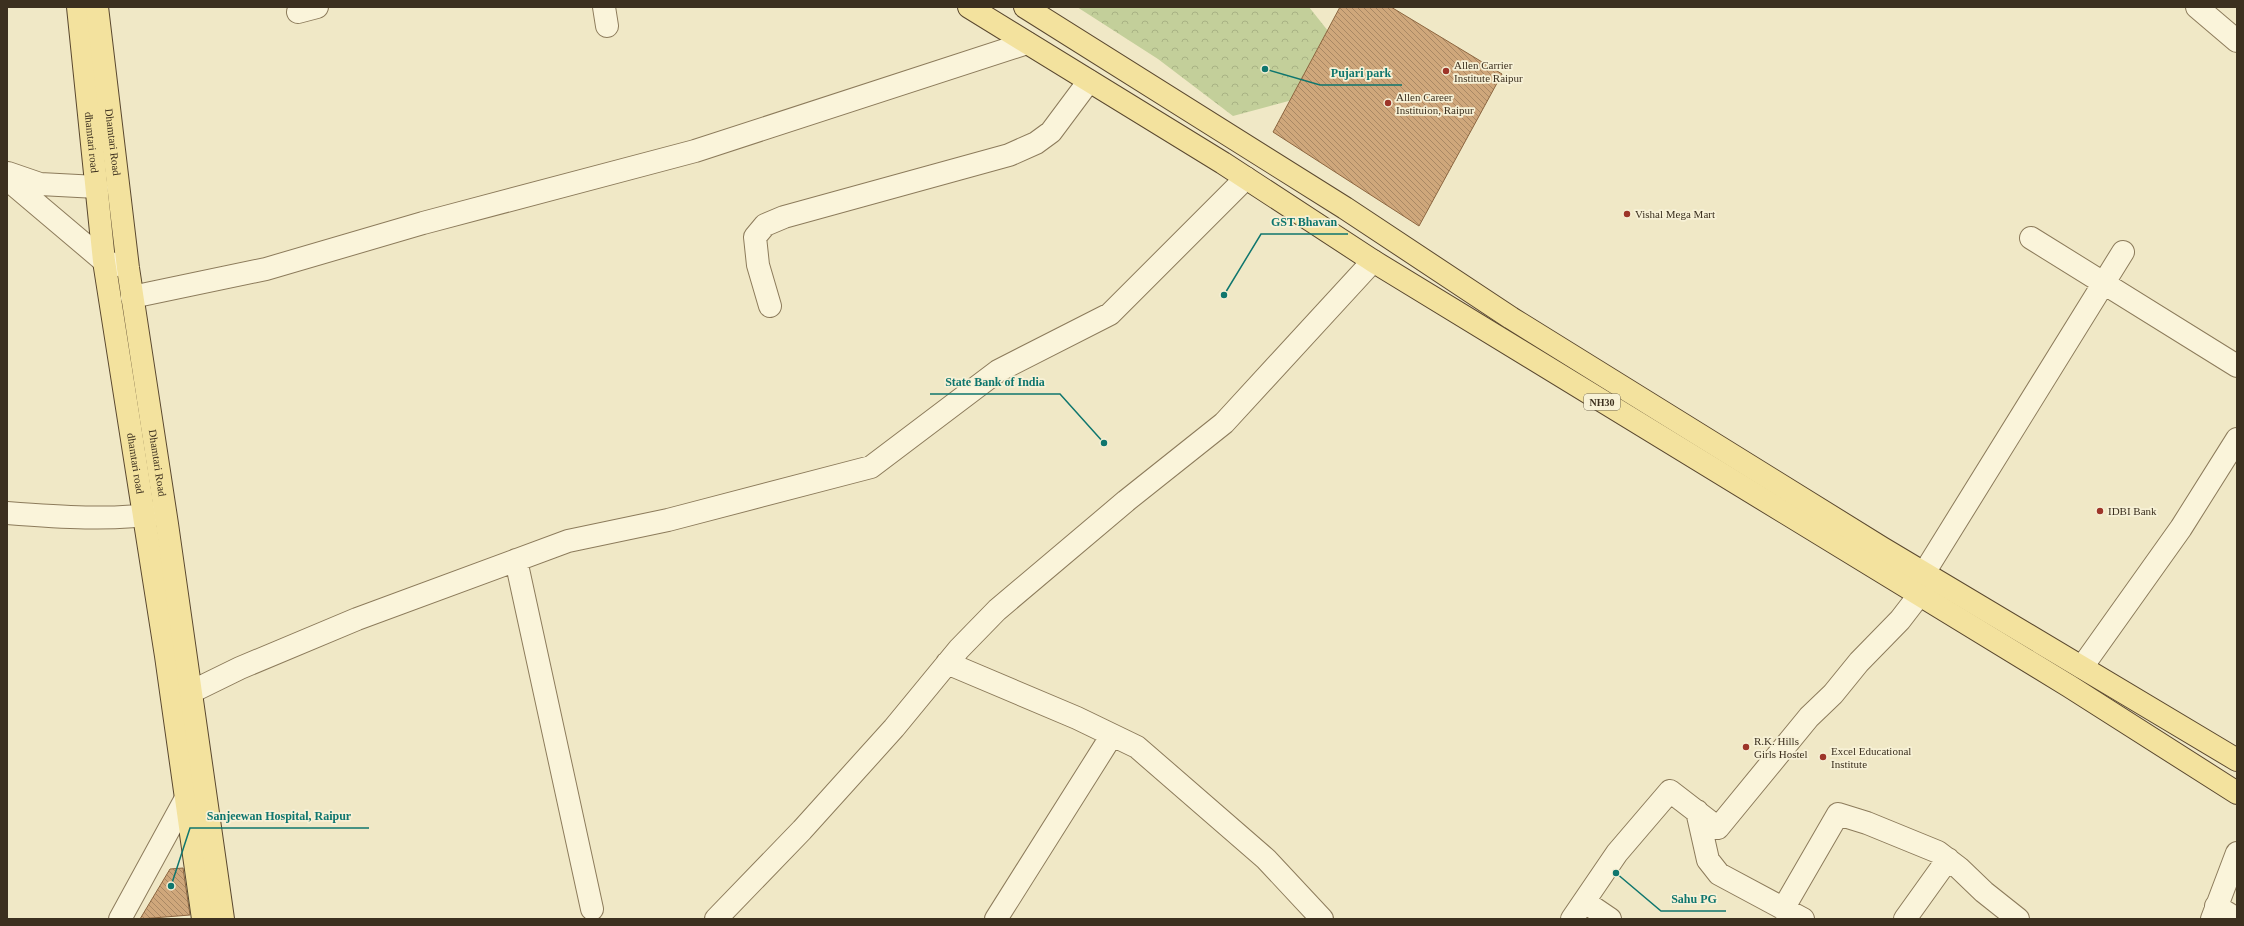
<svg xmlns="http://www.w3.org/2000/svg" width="2244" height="926" font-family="Georgia,serif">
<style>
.forest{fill:url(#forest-crowns)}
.building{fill:url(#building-back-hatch);stroke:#8c6640}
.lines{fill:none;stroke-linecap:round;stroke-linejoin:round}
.minor-casing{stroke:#8c7b5b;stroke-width:24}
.major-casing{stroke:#5a482f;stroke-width:24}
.minor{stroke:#faf4da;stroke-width:22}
.major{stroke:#f3e29e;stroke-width:22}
.poi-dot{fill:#9d3529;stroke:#f7f1d6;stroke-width:1.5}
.labels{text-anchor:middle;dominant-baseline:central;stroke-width:3.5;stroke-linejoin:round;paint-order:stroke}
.shield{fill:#f7f1d6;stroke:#746a56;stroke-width:1}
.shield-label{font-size:10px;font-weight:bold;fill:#3c301f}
.poi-label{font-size:11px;fill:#3c301f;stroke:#f7f1d6;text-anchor:start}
.street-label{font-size:11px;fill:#3c301f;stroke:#f7f1d6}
.leader{fill:none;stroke:#0f766e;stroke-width:1.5}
.callout-dot{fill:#0f766e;stroke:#f7f1d6;stroke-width:1.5}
.callout-label{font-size:12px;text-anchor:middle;font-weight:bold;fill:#0f766e;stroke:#f7f1d6;stroke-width:3.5;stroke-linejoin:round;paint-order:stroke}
</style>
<defs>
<pattern id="forest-crowns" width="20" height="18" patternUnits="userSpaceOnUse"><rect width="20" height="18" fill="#c3cf9a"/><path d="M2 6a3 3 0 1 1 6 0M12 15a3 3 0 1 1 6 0" fill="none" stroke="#a8b284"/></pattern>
<pattern id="building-back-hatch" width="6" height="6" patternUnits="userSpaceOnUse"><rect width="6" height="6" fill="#cfa77b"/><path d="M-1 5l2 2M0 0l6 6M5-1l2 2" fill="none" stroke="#a98864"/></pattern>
</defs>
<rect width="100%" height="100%" fill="#f0e8c6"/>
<path class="forest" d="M1077,7H1309L1367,80L1233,116L1158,59Z"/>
<path class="building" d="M1340,7H1391L1502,74L1419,226L1273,132Z
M183,868L190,915L140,919L170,869Z"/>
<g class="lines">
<g class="minor-casing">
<path id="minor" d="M604,7L607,26
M2197,7L2237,41
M298,12L317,7
M8,173L40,184L97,187
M7,179L104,261L117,265
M2031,238L2237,366
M132,297L266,269L423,223L695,151L1027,43
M770,306L758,265L755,237L765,225L784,217L1009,155L1036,143L1051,132L1089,81
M7,513C59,517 112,521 163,513
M516,560L592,909
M1924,573L2123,252
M947,663L1077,718L1137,747L1266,859L1322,919
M2082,667L2181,528L2237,439
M191,692L240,668L357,619L568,541L668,520L871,467L998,371L1110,314L1246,178
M1697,811L1708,860L1719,874L1803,919
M1585,902L1610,919
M2216,906L2237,919
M1783,909L1838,814L1867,823L1938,852L1959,868L1984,892L2018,919
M120,919L185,800L198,799
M716,919L802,830L894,728L959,649L997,610L1126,501L1224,423L1373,261
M996,919L1112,735
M1572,919L1617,853L1670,791L1718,828L1809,717L1833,694L1859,662L1900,620L1920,594
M1905,919L1948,859
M2212,919L2237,853"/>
</g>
<g class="major-casing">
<g id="major">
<path id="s1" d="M78,7L104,261L166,656L203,919"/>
<path id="s2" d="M97,7L128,268L167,524L223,919"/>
<path d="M969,7L1223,163L1373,261L2069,686L2237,793"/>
<path d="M1025,7L1345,208L1511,318L1882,548L2237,760"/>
</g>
</g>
<use href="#minor" class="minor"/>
<use href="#major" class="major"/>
</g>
<g class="poi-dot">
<circle cx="1446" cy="71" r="4"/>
<circle cx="1388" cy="103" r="4"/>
<circle cx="1627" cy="214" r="4"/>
<circle cx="2100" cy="511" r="4"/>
<circle cx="1746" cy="747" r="4"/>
<circle cx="1823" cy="757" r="4"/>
</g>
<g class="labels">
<rect class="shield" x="1584" y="394" width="36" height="16" rx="3"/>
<g class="shield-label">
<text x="1602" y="402">NH30</text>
</g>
<g class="poi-label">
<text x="1454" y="65">Allen Carrier<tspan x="1454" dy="13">Institute Raipur</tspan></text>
<text x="1396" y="97">Allen Career<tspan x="1396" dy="13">Instituion, Raipur</tspan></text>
<text x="1635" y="214">Vishal Mega Mart</text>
<text x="2108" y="511">IDBI Bank</text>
<text x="1754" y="741">R.K. Hills<tspan x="1754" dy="13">Girls Hostel</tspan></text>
<text x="1831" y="751">Excel Educational<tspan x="1831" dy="13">Institute</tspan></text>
</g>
<g class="street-label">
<text stroke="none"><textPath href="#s2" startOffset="136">Dhamtari Road</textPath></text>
<text stroke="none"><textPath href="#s1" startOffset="136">dhamtari road</textPath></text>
<text stroke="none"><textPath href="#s2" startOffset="460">Dhamtari Road</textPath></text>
<text stroke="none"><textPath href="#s1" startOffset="460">dhamtari road</textPath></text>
</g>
</g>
<path class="leader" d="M1265 69L1320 85H1402M1224 295L1261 234H1348M1104 443L1060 394H930M171 886L190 828H369M1616 873L1661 911H1726"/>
<g class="callout-dot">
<circle cx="1265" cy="69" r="4"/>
<circle cx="1224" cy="295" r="4"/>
<circle cx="1104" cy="443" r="4"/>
<circle cx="171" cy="886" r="4"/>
<circle cx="1616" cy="873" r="4"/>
</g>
<g class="callout-label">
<text x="1361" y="77">Pujari park</text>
<text x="1304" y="226">GST Bhavan</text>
<text x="995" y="386">State Bank of India</text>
<text x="279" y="820">Sanjeewan Hospital, Raipur</text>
<text x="1694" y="903">Sahu PG</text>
</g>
<rect width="2244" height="926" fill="none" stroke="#3c301f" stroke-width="16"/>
</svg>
